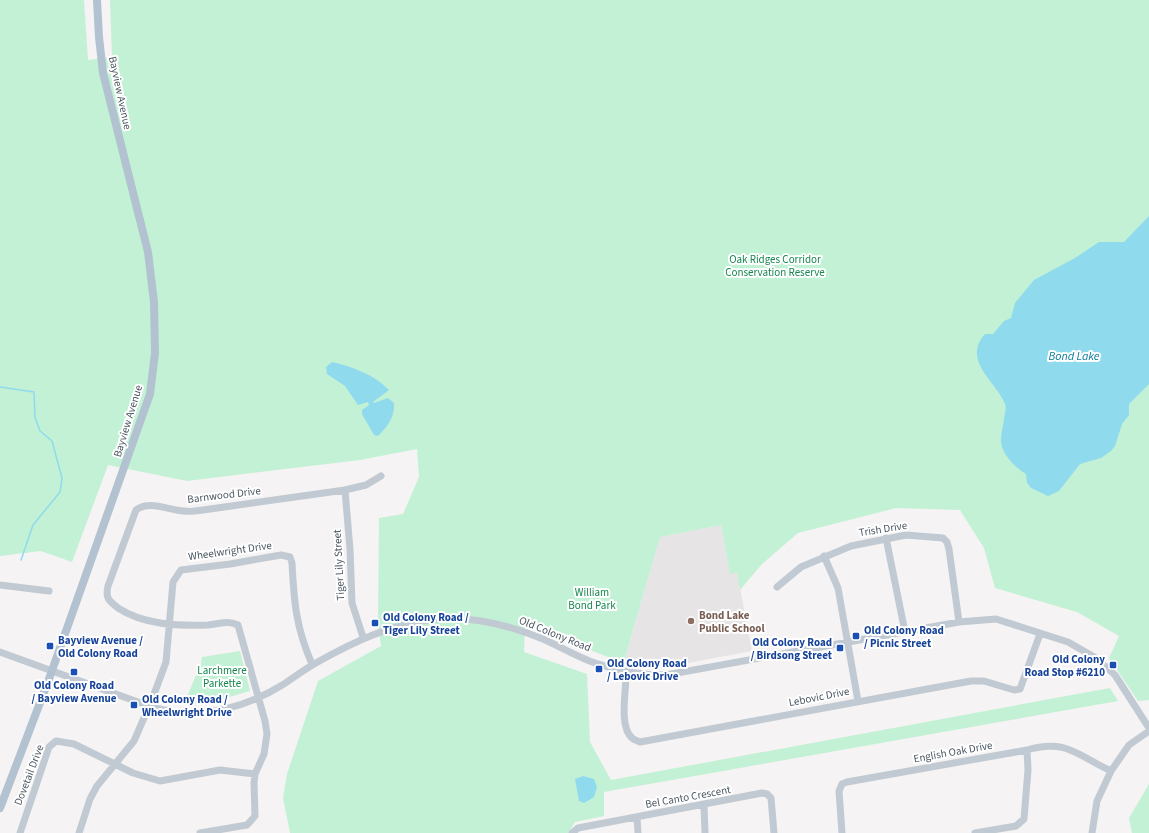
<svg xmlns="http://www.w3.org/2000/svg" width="1149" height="833" font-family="'Source Sans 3',sans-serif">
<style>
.education{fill:#e6e4e5}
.green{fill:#c3f1d5}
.water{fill:#90daee}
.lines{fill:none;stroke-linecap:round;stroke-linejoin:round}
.stream{stroke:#90daee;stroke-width:1.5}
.minor{stroke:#c1cad2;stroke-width:7}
.major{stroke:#b3c2d1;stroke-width:8}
.education-dot{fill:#8d6e63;stroke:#fff;stroke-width:1.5}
.transit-dot{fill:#1a4fb4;stroke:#fff;stroke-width:1.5}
.labels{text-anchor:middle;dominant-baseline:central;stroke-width:4;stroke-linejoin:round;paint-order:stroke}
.street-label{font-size:11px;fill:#4a5661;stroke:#fff}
.park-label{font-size:11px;fill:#17864f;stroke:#fff}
.education-label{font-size:11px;font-weight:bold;fill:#785e54;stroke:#fff;text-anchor:start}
.transit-label{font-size:11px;font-weight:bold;fill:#164399;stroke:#fff;text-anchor:start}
.water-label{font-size:12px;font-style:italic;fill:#0c7c9b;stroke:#fff}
</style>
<rect width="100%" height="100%" fill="#f5f3f3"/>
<path class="education" d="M721,525L730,573L737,572L752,651L672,666L643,665L624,661L660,537Z"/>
<path class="green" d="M0,0H84L88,60L112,57L110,0H1149V700L1138,701L1109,658L1119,636L1077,612L995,588L984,548L960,510L896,508L798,533L762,564L740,590L737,572L730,574L721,525L660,537L624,661C589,654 560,632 525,623L524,652L587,674L590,742L611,780L1110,688L1118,701L604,792V816L575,822L568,833H290L283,798L287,774L318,681L381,646L378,623L379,518L403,514L419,477L417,449L360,460L187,481L108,465L72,562L41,551L0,556Z
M240,651L250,691L208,703L184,704L201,663L202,657Z
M1149,784V833H1132L1129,818Z"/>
<path class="water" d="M1149,216V384L1129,404V415L1122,424L1115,446L1111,451L1101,458L1080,464L1059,491L1048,496L1031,488L1027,483L1026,474C1016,468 1001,454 1001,441C1001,434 1003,426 1004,419C1004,415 1007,409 1005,404C997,382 961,361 985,334H993L1004,321L1011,318L1015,303L1034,280L1075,258L1099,242H1124Z
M332,362C351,366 375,375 389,390L373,402L374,403L388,398L394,403C395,417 388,426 378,436L374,435L362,414V410L369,405L368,402L358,405L345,386L327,374L326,367Z
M583,776L594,779L597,787L594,797L584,803L579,801L575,779Z"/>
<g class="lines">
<path class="stream" d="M0,387L34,392L35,417L40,431L52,441L62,478L60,492L33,525L21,560"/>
<path class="minor" d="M345,490L350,549L352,603L363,637
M886,538L905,632
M824,556L838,588L858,701
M0,585L49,591
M777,587L801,567L851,546L906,535L943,538L947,542L949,549L959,622
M0,652L149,706C197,721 242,710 284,684C294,677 304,670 314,664C353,642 392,623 438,619C473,616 511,626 543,639C561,647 578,657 595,663C618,671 642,675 666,675L959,622L996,619L1068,642L1096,658L1115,675L1149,728
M626,671C627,688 618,726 632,738C634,740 638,741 640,742L971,681H984L1014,690L1020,689L1040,634
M704,806L705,833
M637,818L638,833
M20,833L49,747L56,741L74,744L133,773L160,781L220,770L255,774
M79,833L90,799L97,786L134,741L153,697L166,662L173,582L181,570L230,564L281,555L290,557L292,563C294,602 296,628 312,664
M200,833L247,825L255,816L254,783L255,774L264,754L267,734L265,721L238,625C228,620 219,624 208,625C178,626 144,625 118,608C109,601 105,598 108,586L136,510C149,500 168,510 184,511C190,512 197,511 203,510L345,490L366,485L381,476
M572,833L578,828L762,793L767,794L771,798L774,833
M842,833L839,791L842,784L847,782L1027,750C1066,738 1078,756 1111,771
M975,833L1016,826L1024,819L1028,770L1027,750
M1092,833L1097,801L1111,771L1129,745L1149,731"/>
<path class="major" d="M0,808L49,679L150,394L155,353L154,302L148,252L103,73L99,37L97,0"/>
</g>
<circle class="education-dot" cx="691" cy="621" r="4"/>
<g class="transit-dot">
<rect x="371" y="619" width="8" height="8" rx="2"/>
<rect x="852" y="632" width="8" height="8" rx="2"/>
<rect x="46" y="642" width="8" height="8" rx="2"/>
<rect x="836" y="644" width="8" height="8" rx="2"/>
<rect x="1109" y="661" width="8" height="8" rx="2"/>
<rect x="595" y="665" width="8" height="8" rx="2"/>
<rect x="70" y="668" width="8" height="8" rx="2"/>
<rect x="130" y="701" width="8" height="8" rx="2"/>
</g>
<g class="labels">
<g class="street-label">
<text transform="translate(120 93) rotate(78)">Bayview Avenue</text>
<text transform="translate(128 421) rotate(-73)">Bayview Avenue</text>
<text transform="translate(224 495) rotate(-7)">Barnwood Drive</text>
<text transform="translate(883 529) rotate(-9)">Trish Drive</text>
<text transform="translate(230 551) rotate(-8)">Wheelwright Drive</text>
<text transform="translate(339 565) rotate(-93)">Tiger Lily Street</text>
<text transform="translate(555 634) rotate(22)">Old Colony Road</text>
<text transform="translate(819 697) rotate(-11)">Lebovic Drive</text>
<text transform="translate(953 752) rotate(-10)">English Oak Drive</text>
<text transform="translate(29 775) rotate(-69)">Dovetail Drive</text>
<text transform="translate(688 797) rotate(-10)">Bel Canto Crescent</text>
</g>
<g class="park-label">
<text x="775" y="259">Oak Ridges Corridor<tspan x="775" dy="13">Conservation Reserve</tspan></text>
<text x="592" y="592">William<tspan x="592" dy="13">Bond Park</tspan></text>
<text x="222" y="670">Larchmere<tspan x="222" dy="13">Parkette</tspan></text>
</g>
<g class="education-label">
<text x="699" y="615">Bond Lake<tspan x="699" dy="13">Public School</tspan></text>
</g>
<g class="transit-label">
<text x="383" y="617">Old Colony Road /<tspan x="383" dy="13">Tiger Lily Street</tspan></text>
<text x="864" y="630">Old Colony Road<tspan x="864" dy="13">/ Picnic Street</tspan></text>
<text x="58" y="640">Bayview Avenue /<tspan x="58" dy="13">Old Colony Road</tspan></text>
<text x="832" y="642" text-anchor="end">Old Colony Road<tspan x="832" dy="13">/ Birdsong Street</tspan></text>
<text x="1105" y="659" text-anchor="end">Old Colony<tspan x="1105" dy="13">Road Stop #6210</tspan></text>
<text x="607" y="663">Old Colony Road<tspan x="607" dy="13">/ Lebovic Drive</tspan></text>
<text x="74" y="685" text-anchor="middle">Old Colony Road<tspan x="74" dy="13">/ Bayview Avenue</tspan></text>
<text x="142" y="699">Old Colony Road /<tspan x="142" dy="13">Wheelwright Drive</tspan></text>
</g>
<g class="water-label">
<text x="1074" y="356">Bond Lake</text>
</g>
</g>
</svg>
